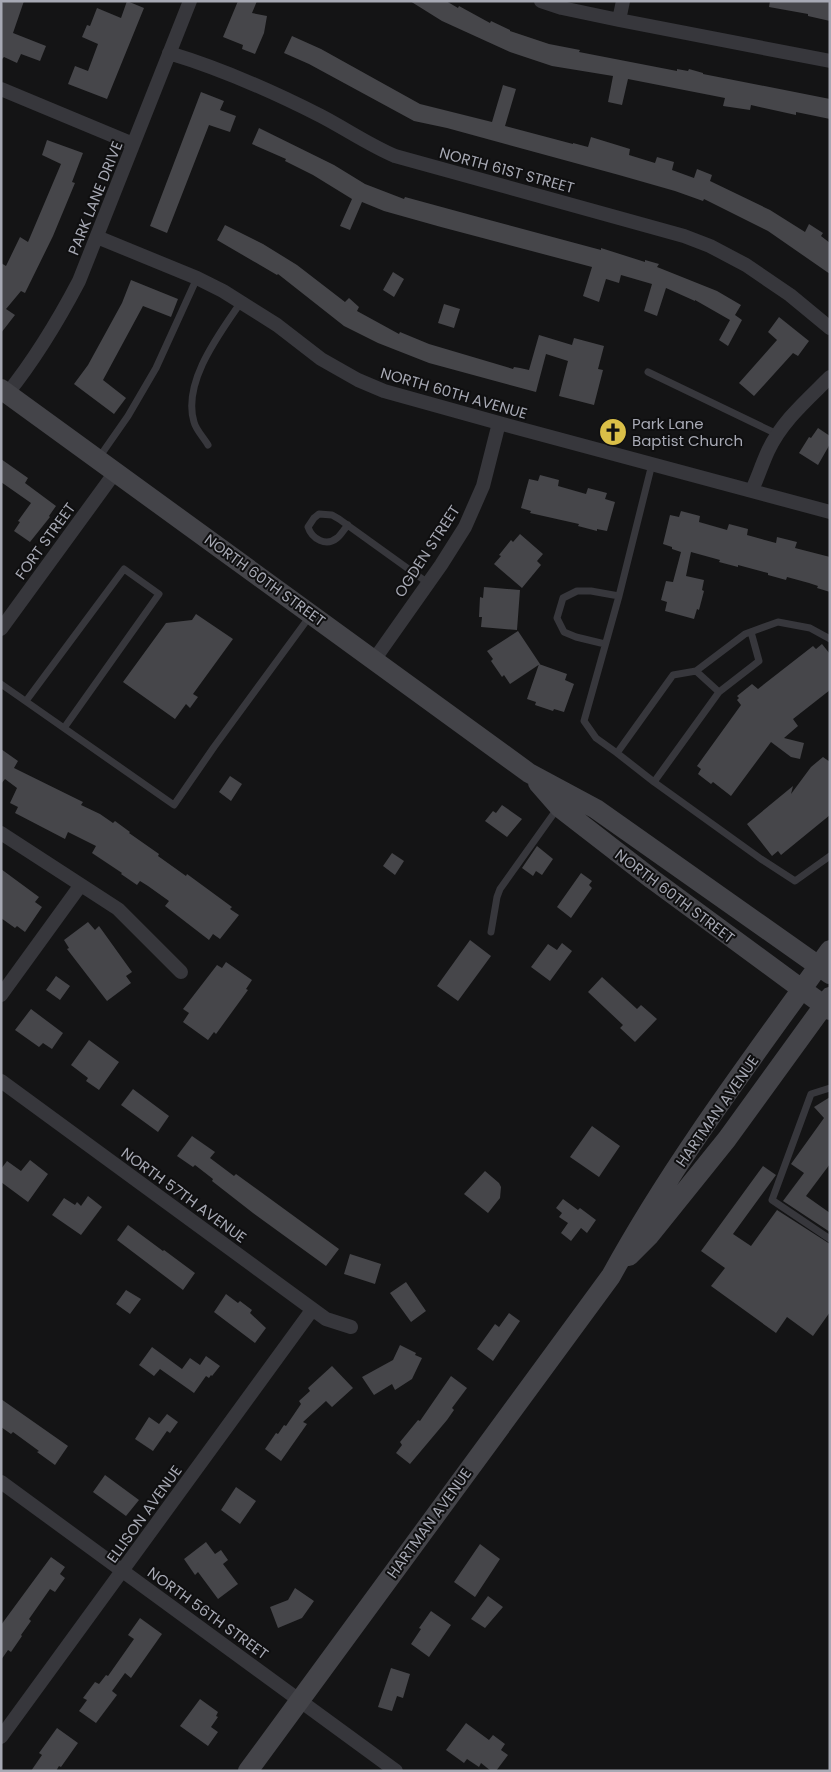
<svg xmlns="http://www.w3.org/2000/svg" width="831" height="1772" font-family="Poppins,sans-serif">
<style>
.building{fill:#46464a}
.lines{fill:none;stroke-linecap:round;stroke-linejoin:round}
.lane{stroke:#37373c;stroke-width:7}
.street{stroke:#37373c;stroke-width:14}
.secondary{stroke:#444449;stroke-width:20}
.labels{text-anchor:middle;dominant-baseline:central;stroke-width:4;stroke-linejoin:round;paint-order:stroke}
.street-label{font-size:15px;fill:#a7a9b4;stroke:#0f0f10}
.poi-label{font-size:15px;fill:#a7a9b4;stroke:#0f0f10;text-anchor:start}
</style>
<rect width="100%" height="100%" fill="#141415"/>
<path class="building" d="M3,1H24L13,33L46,46L40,61L21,54L17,63L4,57L1,60V6Z
M127,1L144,8L107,99L68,84L75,66L88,71L98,44L82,37L87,25L90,26L97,8L121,18Z
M238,1H257L252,13L267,16L264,33L255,54L242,49L243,45L223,37Z
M410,1H446L458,8L459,6L490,23L491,21L510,30V31L549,44L580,50L579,52L677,71V69L688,71L689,69L703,73V74L830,99V119L796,112V115L751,105L750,110L723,106L725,98L628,79L622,105L608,102L613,76L552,66L510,52L442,21Z
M770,1H830V21L808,16V14L769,7Z
M292,36L321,49L420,104L492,122L503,85L516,89L505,126L573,144V143L588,147L591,137L630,149L629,155L655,163L657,157L674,162L672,170L694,178L697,169L712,175L710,181L770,210L805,232L809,224L823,233L821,236L830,243V274L768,231L704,199L703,201L675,191L619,175L447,128L414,121L309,64L284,53Z
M201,92L224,101L220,110L236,116L230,132L209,125L167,233L150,226Z
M259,128L334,165L365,184L404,199L405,197L482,218L601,250V248L645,262V260L659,264L657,267L717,291L741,305L735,315L742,320L728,346L719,340L730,320L695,300V301L666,288L657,316L644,311L652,284L621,275L619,283L606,279L599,302L583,296L592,267L441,227L384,211L362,202L350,230L340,226L352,199L313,175L285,161L286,159L252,144Z
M47,140L83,153L72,182L75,183L53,236L25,293L21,291L6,309L15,315L1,333V263L6,266L20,237L28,242L61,164L42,155Z
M225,225L263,244L297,265L345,302L349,298L359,307L357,311L399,334L400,332L429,344L513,369L514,367L520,368L529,370L539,335L572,345L574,338L604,346L598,369L603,370L594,405L559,396L568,361L546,354L536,392L429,363L378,343L344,326L278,274L277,275L217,240Z
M393,272L404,279L394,297L383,290Z
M131,280L178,299L171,317L143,306L103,380L126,398L114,414L74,384L88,365L122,303Z
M444,304L460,309L454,328L438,323Z
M779,317L809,341L798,356L793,353L754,396L739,383L777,340L768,332Z
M818,428L830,436V444L818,465L799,453L809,437L811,438Z
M1,459L28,478L25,483L56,506L49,516L50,517L30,542L14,531L20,522L18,521L31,503L1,482Z
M540,475L559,480L558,486L586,494L588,488L607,493L605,499L615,502L607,531L597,529V531L578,526L579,524L530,513L531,511L521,508L529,479L538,481Z
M681,511L700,516L699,522L727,530L729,524L748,529L747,535L776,543L777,537L797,542L795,548L830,557V592L817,588L818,586L809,583L787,577L786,580L768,575V573L738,565V567L719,562L720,560L691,552L686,576L704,580L702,590L704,591L699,610L697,609L694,619L665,611L667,602L661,600L666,581L673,582L681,552L672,549V547L663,544L670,515L679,517Z
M520,534L543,554L537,561L541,565L522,588L494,564L501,556L499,555L511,540L513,542Z
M484,587L520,590L517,630L481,627L482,617H479L480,597L483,598Z
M196,614L233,639L193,694L198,697L190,708L186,704L175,719L123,682L166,623L192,620Z
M518,631L540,664L510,684L504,675L502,677L491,661L493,659L487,651Z
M822,644L830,654V690L793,719L798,726L784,738L804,743L800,759L791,757L771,742L731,796L713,782L711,784L698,774L701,769L697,766L741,705L737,700L739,698L737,696L752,684L758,689L813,646L816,649Z
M539,664L567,674L565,680L574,684L564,712L554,709L553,711L535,705L536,702L527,699Z
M1,749L18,761L14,768L83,802L81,805L100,814L113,823L115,821L130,832L129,833L159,854L158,856L186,876L187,874L232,907L230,909L239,915L220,939L213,934L209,940L165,906L169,901L148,886L140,881L137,885L121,874L122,873L92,853L96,846L68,832L65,839L15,813L18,807L10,803L17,788L5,779L1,784Z
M823,757L830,762V815L781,855L778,851L772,856L747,824L793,786L791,794L811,767Z
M230,776L242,784L231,801L219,792Z
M502,805L522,819L507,837L485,821L493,811L496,813Z
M537,846L553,859L542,875L536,871L533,876L522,868Z
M392,853L404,861L395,875L383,866Z
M1,869L39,897L35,902L42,907L25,932L17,926L15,928L1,918Z
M581,873L592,881L589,885L592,888L571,918L557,907Z
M88,922L95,930L99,926L132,972L126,976L131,983L107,1001L67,949L69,948L64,940Z
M470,940L491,956L458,1001L437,986Z
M562,943L572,951L550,981L531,967L548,944L557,950Z
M226,962L252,980L246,989L248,990L216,1034L214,1032L208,1040L183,1022L189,1013L183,1009L217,965L222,968Z
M56,976L70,986L60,1000L46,990Z
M602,977L637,1009L641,1005L657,1019L635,1042L620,1028L623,1025L588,992Z
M31,1009L63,1033L52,1049L43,1043L39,1047L15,1030Z
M89,1040L119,1062L99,1090L86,1081L88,1078L71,1065Z
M133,1089L169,1116L158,1132L121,1105Z
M830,1097V1164L806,1196L830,1213V1232L783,1201L804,1173L791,1164L824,1118L814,1107Z
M592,1126L620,1146L599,1177L570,1157Z
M192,1136L215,1152L210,1158L234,1176L236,1174L339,1249L326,1266L253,1213L212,1181L213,1179L195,1165L193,1167L177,1156Z
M30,1160L48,1174L28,1202L1,1182V1169L7,1161L21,1171Z
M763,1166L776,1175L733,1234L751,1246L777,1210L830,1244V1312L813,1336L787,1317L776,1333L711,1286L725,1268L701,1251Z
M485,1171L499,1183L501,1187L500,1198L488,1213L464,1194Z
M88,1196L102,1207L81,1235L52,1215L64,1198L75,1205L77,1202L81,1206Z
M563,1199L578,1210L580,1208L596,1220L587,1233L581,1228L571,1241L561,1233L568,1223L559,1217L562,1213L556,1208Z
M128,1225L163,1251L164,1250L195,1273L183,1290L117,1240Z
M350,1254L381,1264L375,1284L344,1274Z
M406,1282L426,1311L411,1322L390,1293Z
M126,1290L141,1299L130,1314L116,1304Z
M226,1294L238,1303L240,1301L252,1310L250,1313L266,1328L255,1343L214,1312Z
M509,1313L520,1321L493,1361L477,1349L495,1324L499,1327Z
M400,1345L416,1353L415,1355L422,1358L412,1379L395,1390L392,1384L374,1395L362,1377L393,1360Z
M152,1347L182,1369L190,1358L200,1365L206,1356L220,1366L212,1376L211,1375L209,1378L206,1376L194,1393L160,1369L154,1376L139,1365Z
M332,1366L353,1388L332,1407L326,1401L303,1422L307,1424L281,1461L265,1449L276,1433L278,1434L284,1425L286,1426L301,1404L299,1401L310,1391L308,1388Z
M451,1376L467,1388L452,1408L454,1410L447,1420L410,1464L396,1453L402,1445L400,1442L418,1420L420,1421Z
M1,1399L68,1446L55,1465L37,1452L39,1451L13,1432L11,1434L1,1427Z
M167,1414L178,1422L170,1433L167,1431L153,1451L135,1439L149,1417L159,1424Z
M105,1475L139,1500L126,1516L93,1492Z
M236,1487L256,1501L240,1524L221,1510Z
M206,1542L215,1554L221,1550L228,1560L223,1564L238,1584L218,1599L198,1572L195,1575L184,1559Z
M480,1544L500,1559L475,1597L454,1582Z
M51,1557L65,1567L60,1574L65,1578L55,1592L50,1589L29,1619L31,1621L21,1635L22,1636L11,1652L8,1650L1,1660V1625Z
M295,1588L314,1601L302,1618L278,1628L270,1607L288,1600Z
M488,1596L503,1607L485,1628L471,1619Z
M431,1611L451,1625L429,1657L411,1644L421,1629L419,1628Z
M140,1618L162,1634L131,1678L125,1673L112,1691L117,1695L96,1723L79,1711L87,1700L83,1698L95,1682L99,1684L106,1675L108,1676L134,1639L128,1635Z
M391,1668L410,1674L403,1698L397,1696L392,1711L378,1707Z
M200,1699L218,1712L216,1716L218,1717L211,1727L218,1732L208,1746L180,1726Z
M466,1723L489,1740L493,1735L505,1744L501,1750L508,1755L496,1771H491L481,1763L479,1767L467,1759L464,1763L446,1750Z
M57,1728L78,1743L61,1767L59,1766L56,1771H31L42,1755L39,1753Z"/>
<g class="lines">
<path class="lane" d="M648,372L777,434
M208,445C204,438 196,430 194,422C182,382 220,333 241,302
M98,459L128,416L156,368L197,278
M652,464L619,596L584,721L596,738L617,753L673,675L696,671L745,634L778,622L810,628L830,639
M348,525C344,529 341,535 337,538C326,547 312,539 308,527L314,518L319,514L332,515L339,519L428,583
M605,644L576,637L564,632L557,618L563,598L577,591H591L619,596
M696,671L719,692L759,661L751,632
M1,684L174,805L214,747L310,616
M719,692L654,782L761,859L795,881L830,856
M26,701L124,569L159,594L64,728
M617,753L654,782
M491,932L497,897L500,889L557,809
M830,1088L811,1094L772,1200L830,1239"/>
<path class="street" d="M541,1L562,8L619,20L830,61
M619,20L623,1
M169,53C222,69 272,91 321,116C346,129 369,145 395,156L684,236L710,246L746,265L790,295L830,328
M1,89L133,144
M97,237L197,278L223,291L277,325L321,359L358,380L384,391L499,423L830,512
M7,394C35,359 58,321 79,281L190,1
M752,490C758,477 762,464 768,451C782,421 807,400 830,377
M1,629L116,471
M374,660L441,565L465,527L483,486L499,423
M1,833L118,909L181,972
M1,995L80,886
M1,1081L326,1319L351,1327
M1,1482L396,1771
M1,1737L312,1310"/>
<path class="secondary" d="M1,389L529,773L596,809L830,974
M538,783L559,807L652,879L830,1010
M629,1256L649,1236L727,1139L830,997
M248,1771L611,1276C674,1161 754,1056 830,950"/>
</g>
<defs>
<g id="church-disc" transform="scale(1.4375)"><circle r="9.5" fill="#dabf48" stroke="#0f0f10"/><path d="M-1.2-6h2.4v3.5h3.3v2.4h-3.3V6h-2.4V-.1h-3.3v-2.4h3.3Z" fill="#111"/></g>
</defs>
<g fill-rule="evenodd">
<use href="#church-disc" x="613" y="432"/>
</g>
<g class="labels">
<g class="street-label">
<text transform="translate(507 170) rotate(15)">NORTH 61ST STREET</text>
<text transform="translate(95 198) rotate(-68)">PARK LANE DRIVE</text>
<text transform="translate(454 393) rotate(16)">NORTH 60TH AVENUE</text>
<text transform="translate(45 541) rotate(-54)">FORT STREET</text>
<text transform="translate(427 551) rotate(-57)">OGDEN STREET</text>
<text transform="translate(265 580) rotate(36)">NORTH 60TH STREET</text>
<text transform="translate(675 896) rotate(37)">NORTH 60TH STREET</text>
<text transform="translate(717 1111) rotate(-55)">HARTMAN AVENUE</text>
<text transform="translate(184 1195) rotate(36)">NORTH 57TH AVENUE</text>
<text transform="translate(144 1514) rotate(-54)">ELLISON AVENUE</text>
<text transform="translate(429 1523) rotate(-54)">HARTMAN AVENUE</text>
<text transform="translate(208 1613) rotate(36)">NORTH 56TH STREET</text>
</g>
<g class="poi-label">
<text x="632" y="423">Park Lane<tspan x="632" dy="17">Baptist Church</tspan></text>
</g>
</g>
<rect width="831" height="1772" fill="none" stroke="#a7a9b4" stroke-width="5"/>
</svg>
